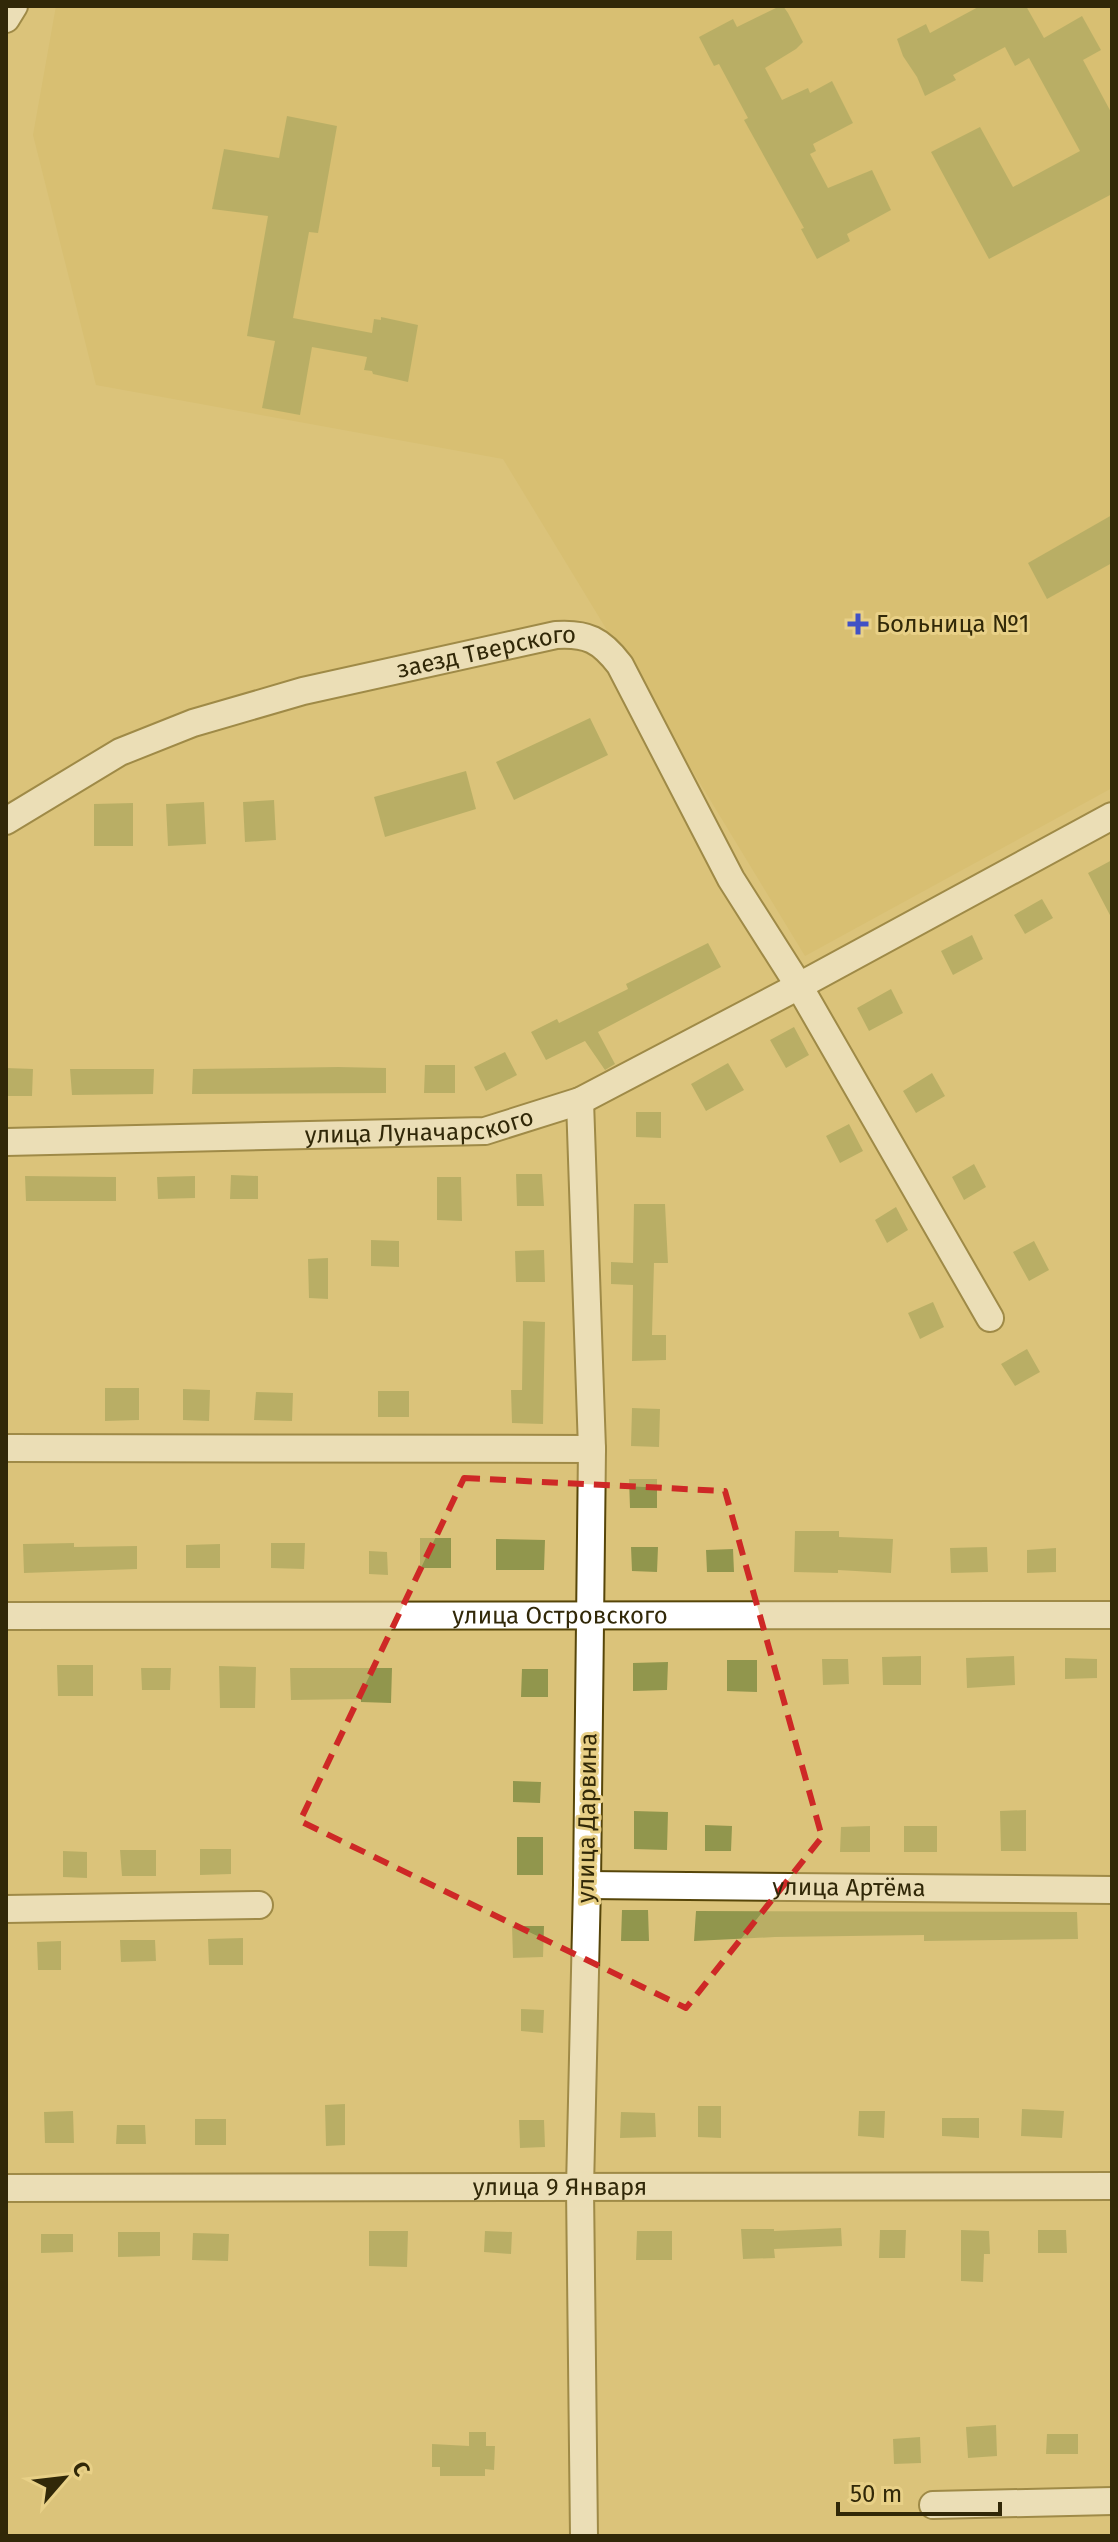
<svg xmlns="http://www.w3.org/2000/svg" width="1118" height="2542" font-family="'Fira Sans',sans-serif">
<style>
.built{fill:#d4ba68}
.building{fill:#91964d}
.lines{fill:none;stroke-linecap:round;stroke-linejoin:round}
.minor-casing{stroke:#574609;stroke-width:30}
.minor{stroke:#fff;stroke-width:26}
.marked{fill:none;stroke:#ce2826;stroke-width:6;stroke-dasharray:16 10;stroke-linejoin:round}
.poi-dot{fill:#4151c5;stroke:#e8d087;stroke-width:3}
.labels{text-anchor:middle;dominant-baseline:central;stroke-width:6;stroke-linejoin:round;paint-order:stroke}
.poi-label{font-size:24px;fill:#312808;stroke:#e8d087;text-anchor:start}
.street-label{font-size:24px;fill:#312808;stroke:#e8d087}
</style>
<rect width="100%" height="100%" fill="#dbc37a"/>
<path class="built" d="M56,6H1112V788L805,956L503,459L96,385L33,135Z"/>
<path class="building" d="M780,6H783L788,13L803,42L796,49L765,68L782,100L808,88L810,93L832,81L853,123L813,144L816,151L810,154L828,188L872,170L891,210L847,234L850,241L817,259L801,229L804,228L744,120L748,118L719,64L714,66L699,37L733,19L737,27Z
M980,6H1026L1044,38L1082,16L1101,50L1083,60L1112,114V194L989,259L931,152L980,127L1013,187L1080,151L1029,58L1015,66L1005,47L953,75L956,80L925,96L917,77L903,56L897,39L926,24L930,33Z
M287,116L337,126L318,233L309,232L293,318L372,333L374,319L381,320V317L418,325L408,382L373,374L372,371L364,370L367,357L312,347L300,415L262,408L275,341L247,336L268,216L212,209L224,149L279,158Z
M1112,515V563L1047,599L1028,563Z
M590,718L608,755L514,800L496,762Z
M466,771L476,809L385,837L374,797Z
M274,800L276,840L245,842L243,802Z
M204,802L206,844L168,846L166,804Z
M133,803V846H94V804Z
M1112,860V919L1088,873Z
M1042,899L1053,918L1025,934L1014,915Z
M972,935L983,959L953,975L941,951Z
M708,943L721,967L598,1032L615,1064L605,1070L585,1041L546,1060L531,1032L557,1019L559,1023L628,989L626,984Z
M891,989L903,1013L869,1031L857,1008Z
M794,1027L809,1055L786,1068L770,1040Z
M505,1052L517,1075L486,1091L474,1067Z
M728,1063L744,1090L706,1111L691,1084Z
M425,1065H455V1093H424Z
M338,1067L386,1068V1093L192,1094L193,1069Z
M6,1068L33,1069L32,1096H6Z
M70,1069H154L153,1094L72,1095Z
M932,1073L945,1096L916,1113L903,1091Z
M636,1112H661V1138L636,1137Z
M849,1124L863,1151L840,1163L826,1136Z
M974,1164L986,1187L964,1200L952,1177Z
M516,1174H542L544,1206H517Z
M231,1175L258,1176V1199H230Z
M25,1176L116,1177V1201H26Z
M195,1176V1198L158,1199L157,1177Z
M437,1177H461L462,1221L437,1220Z
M634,1204H665L668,1263H654L652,1335H666V1360L632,1361L633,1285L611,1284V1262L633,1263Z
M896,1207L908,1230L887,1243L875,1220Z
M371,1240L399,1241V1267L371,1266Z
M1034,1241L1049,1270L1029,1281L1013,1252Z
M544,1250L545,1282H516L515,1251Z
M328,1258V1299L309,1298L308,1259Z
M933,1302L944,1327L920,1339L908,1313Z
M523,1321L545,1322L543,1424L512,1423L511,1390H522Z
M1027,1349L1040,1372L1015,1386L1001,1364Z
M105,1388H139V1420L105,1421Z
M183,1389L210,1390L209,1421L183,1420Z
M378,1391H409V1417H378Z
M256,1392L293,1393L292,1421L254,1420Z
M632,1408L660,1409L659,1447L631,1446Z
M629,1479H657V1508H630Z
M795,1531H839V1537L893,1539L891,1573L838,1570V1573L794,1572Z
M420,1538H451V1568H420Z
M496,1539L545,1540L544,1570H496Z
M74,1543V1547L137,1546V1569L24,1573L23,1544Z
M271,1543H305L304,1569L271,1568Z
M220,1544V1568H186V1545Z
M631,1547H658L657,1572L632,1571Z
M987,1547L988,1572L951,1573L950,1548Z
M1056,1548V1572L1027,1573V1550Z
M733,1549L734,1572H707L706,1550Z
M369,1551L387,1552L388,1575L369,1574Z
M921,1656V1685H883L882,1657Z
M1014,1656L1015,1685L967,1688L966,1658Z
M1065,1658L1097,1659V1678L1065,1679Z
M822,1659H848L849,1684L823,1685Z
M727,1660H757V1692L727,1691Z
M668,1662L667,1690L633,1691V1663Z
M57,1665H93V1696H58Z
M219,1666L256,1667L255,1708H220Z
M141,1668H171L170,1690H142Z
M290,1668H392L391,1703L361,1702V1699L291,1700Z
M522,1669H548V1697H521Z
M513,1781L541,1782L540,1803L513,1802Z
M1026,1810V1851H1001L1000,1811Z
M634,1811L668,1812L667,1850L634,1849Z
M705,1825L732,1826L731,1851H705Z
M870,1826V1852H840L841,1827Z
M904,1826H937V1852H904Z
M517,1837H543V1875H517Z
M200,1849H231V1874L200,1875Z
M120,1850H156V1876H122Z
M63,1851L87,1852V1878L63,1877Z
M622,1910H648L649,1941H621Z
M696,1911L1077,1912L1078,1939L924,1941V1935L775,1937L694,1941Z
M512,1926H544L543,1957L513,1958Z
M243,1938V1965H209L208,1939Z
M120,1940H155L156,1961L121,1962Z
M61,1941V1970H38L37,1942Z
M521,2009L544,2010L543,2033L521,2031Z
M345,2104V2145L326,2146L325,2105Z
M698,2106H721V2138L698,2137Z
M1022,2109L1064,2111L1062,2138L1021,2136Z
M73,2111L74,2143H45L44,2112Z
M859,2111H885L884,2138L858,2136Z
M621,2112L655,2113L656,2137L620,2138Z
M942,2118H979V2138L942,2136Z
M195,2119H226V2145H195Z
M519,2120H544L545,2147L520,2148Z
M117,2125H145L146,2144H116Z
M841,2228L842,2246L774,2249L775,2258L743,2259L741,2229H774V2231Z
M880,2230H906L905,2258H879Z
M961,2230L989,2231L990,2254H984L983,2282L961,2281Z
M1038,2230H1066L1067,2253H1038Z
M369,2231H408L407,2267L369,2266Z
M485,2231L512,2232L511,2254L484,2252Z
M637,2231H672V2260H636Z
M118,2232H160V2256L118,2257Z
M193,2233L229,2234L228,2261L192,2260Z
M41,2234H73V2252L41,2253Z
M996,2425L997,2456L968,2458L966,2427Z
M469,2432H486V2446H495L494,2470L485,2469V2476H440V2467H432V2444L469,2446Z
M1047,2434H1078V2454H1046Z
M920,2437L921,2463L894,2464L893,2439Z"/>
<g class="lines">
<g class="minor-casing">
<g id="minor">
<path d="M6,19L14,6"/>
<path id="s1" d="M6,821L120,752L193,723L303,691L556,635C587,633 601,640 620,665L731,879L799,986L990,1318"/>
<path d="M580,1101L592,1449L587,1885L580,2188L584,2536"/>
<path id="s2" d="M6,1142L485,1131L580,1101L799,986L1112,816"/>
<path d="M6,1448L592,1449"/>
<path id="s3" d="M6,1616L1112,1615"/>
<path id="s4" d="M587,1885L1112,1890"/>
<path d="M6,1909L259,1905"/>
<path id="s5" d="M6,2188L1112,2186"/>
<path d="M933,2505L1112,2501"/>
</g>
</g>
<use href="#minor" class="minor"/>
</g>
<path d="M0 0H1118V2542H0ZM464,1478L725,1491L822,1837L686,2008L300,1821Z" fill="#dbc37a" fill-opacity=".55" fill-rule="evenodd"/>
<path class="marked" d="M464,1478L725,1491L822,1837L686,2008L300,1821Z"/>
<path class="poi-dot" d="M854 612h8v8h8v8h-8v8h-8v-8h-8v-8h8z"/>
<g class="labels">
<g class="poi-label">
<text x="876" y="624">Больница №1</text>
</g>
<g class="street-label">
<text stroke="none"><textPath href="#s1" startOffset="514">заезд Тверского</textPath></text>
<text stroke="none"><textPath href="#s2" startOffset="414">улица Луначарского</textPath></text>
<text stroke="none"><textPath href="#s3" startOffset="554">улица Островского</textPath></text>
<text transform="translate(587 1818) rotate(-89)">улица Дарвина</text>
<text stroke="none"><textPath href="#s4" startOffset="262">улица Артёма</textPath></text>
<text stroke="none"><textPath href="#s5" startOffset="554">улица 9 Января</textPath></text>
</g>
</g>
<rect width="1118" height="2542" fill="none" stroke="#312808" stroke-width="16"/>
<g transform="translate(64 2478) rotate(62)" stroke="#e8d087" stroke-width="6" paint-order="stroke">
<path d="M0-6L14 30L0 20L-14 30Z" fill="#312808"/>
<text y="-12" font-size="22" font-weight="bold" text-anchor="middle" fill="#312808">С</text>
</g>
<path d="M838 2502v12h162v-12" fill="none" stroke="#312808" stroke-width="4"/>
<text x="850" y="2502" font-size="24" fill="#312808" stroke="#e8d087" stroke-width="6" paint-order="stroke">50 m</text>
</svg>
